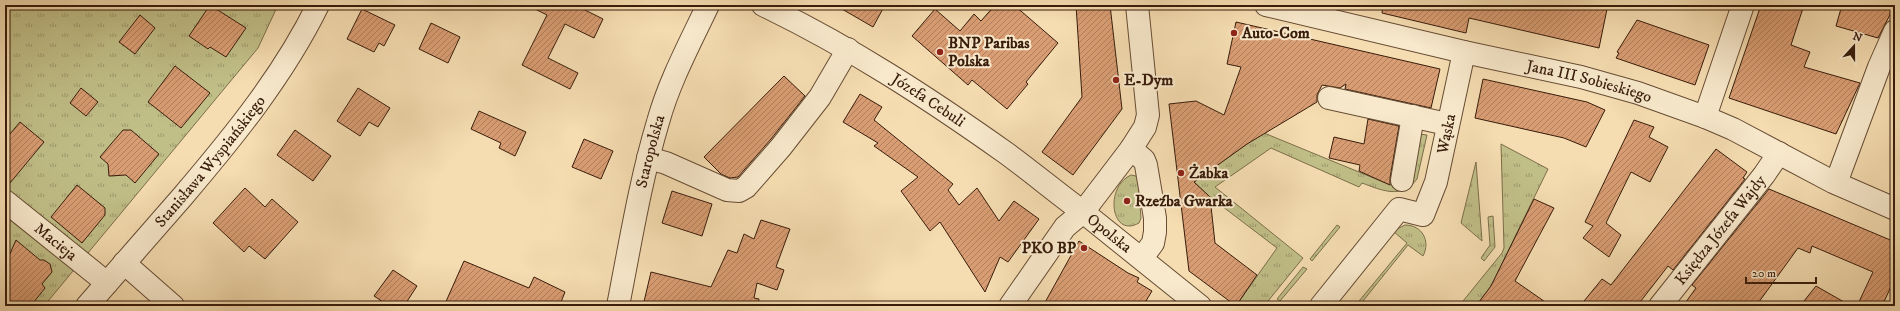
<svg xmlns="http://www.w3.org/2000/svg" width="1900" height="311" font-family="'IM FELL DW Pica',serif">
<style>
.grass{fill:url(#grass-tufts);stroke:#7c6e4a}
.building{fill:url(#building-hatch);stroke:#381c0b}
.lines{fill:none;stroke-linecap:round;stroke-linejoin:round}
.minor-casing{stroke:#674c34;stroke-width:24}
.minor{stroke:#f8e9cc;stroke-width:22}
.poi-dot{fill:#8f2418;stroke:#f8e9cc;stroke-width:1.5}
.labels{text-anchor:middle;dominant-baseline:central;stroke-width:4;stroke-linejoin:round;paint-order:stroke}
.poi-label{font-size:16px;font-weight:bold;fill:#381c0b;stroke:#f8e9cc;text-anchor:start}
.street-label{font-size:16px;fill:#381c0b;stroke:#f8e9cc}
</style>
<defs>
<pattern id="grass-tufts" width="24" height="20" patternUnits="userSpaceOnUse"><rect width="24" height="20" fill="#c1bf88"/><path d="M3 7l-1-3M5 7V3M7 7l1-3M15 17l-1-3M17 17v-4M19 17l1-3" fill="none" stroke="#9e9a6d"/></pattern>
<pattern id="building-hatch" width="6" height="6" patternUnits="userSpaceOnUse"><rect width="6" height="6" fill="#d99d73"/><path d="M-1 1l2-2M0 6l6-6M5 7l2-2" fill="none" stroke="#b17f5d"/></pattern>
</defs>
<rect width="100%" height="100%" fill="#f5ddb1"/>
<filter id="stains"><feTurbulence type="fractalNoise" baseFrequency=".005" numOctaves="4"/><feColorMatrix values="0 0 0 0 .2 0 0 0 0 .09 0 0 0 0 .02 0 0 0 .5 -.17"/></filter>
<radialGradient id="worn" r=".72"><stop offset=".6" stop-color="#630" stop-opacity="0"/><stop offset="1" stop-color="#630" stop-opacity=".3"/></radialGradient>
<path class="grass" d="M5,5H278L258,48L44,306H5Z
M1264,133L1393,186L1392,187H1406L1419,134L1427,135L1417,179C1402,200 1381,190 1362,183L1359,187L1271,148L1215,187L1303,258L1264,306H1242L1238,303L1277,248L1210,197L1194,182L1247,144Z
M1501,144L1548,169L1491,286L1476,306H1459L1502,253L1504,248Z
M1476,162L1482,241L1461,223Z
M1131,175L1136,176L1138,179L1141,218L1139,223C1111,239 1104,187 1131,175Z
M1493,216L1495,247L1484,261L1481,258L1490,245L1488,217Z
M1337,225L1340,227L1312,261L1310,259Z
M1405,225C1422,225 1431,241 1423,256L1408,245L1359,306H1355L1407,243L1393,231Z
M1303,267L1307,269L1280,301L1277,299Z"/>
<path class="building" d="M210,5L246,28L226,57L210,47L208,49L189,36Z
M527,5H575L603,19L594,38L565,24L548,58L578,73L570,89L522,65L547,15Z
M835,5H885L873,27Z
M995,5H1014L1058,43L1026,82L1028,84L1007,109L972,80L968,85L912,36L935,9L960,31L974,14L981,21Z
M1076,5H1110L1122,109L1073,175L1042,152L1082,97Z
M1383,5H1589L1607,9L1599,48L1469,18L1466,33L1382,13Z
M1761,5H1804L1791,45L1810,52L1804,67L1860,83L1836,134L1729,98Z
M1842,5H1895L1878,38L1836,26Z
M362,9L395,25L384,46L379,43L374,52L347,39Z
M140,15L155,28L135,54L119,42Z
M1637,20L1709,45L1695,85L1616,58L1619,53L1617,52Z
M1236,22L1440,69L1431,108L1345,89L1346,84L1340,88L1322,85L1317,95V102L1247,144L1194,182L1210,197L1215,243L1257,275L1236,306L1189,271L1169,104L1196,101L1224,115L1241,67L1227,64Z
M431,23L460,37L448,63L419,49Z
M175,66L210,93L181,128L148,102Z
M784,76L805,96L771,139L738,177L730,178L721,174L704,157Z
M1483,79L1587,102L1605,110L1586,147L1564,138L1475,118Z
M81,88L98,102L86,116L70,103Z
M358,88L390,108L378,127L369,122L360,136L337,121Z
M860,94L882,107L874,120L953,184L948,190L959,205L977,188L999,221L1014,201L1039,219L1008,262L1000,257L985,292L940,222L930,231L901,191L918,177L874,146L878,143L843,122Z
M479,111L526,132L515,156L499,148L501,143L471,129Z
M1368,119L1399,126L1390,178V185L1359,171L1360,165L1329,158L1334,137L1364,144Z
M1634,120L1654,127L1649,137L1668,147L1650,182L1631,172L1606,223L1621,235L1609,257L1583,238L1593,226L1585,222Z
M20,122L44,142L5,189V140Z
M123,130H131L159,154L135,183L126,175L109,176L108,164L100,157Z
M295,130L331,156L313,181L277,155Z
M584,139L613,151L601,179L572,167Z
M1716,149L1747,172L1743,178L1745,179L1673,270L1668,266L1637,306H1580L1602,279L1611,285Z
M77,185L105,208V215L82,243L51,217Z
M245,188L265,207L272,199L298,222L265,259L249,246L244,252L213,223Z
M1769,189L1895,242V278L1882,306H1857L1873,272L1812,246L1810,253L1798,248L1756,306H1683L1696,288L1692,285Z
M672,191L712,204L702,236L662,223Z
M1534,199L1554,208L1515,281L1551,306H1476L1491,286Z
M761,220L790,229L776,267L784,270L777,290L757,283L754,298L759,299L758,306H643L651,272L711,287L728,250L737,253L744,234L754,239Z
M16,240L40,260H44L50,264L52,272L42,284L45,288L33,303L28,302L24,306H5V265Z
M1079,241L1128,273L1139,278L1137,282L1152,291L1143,306H1043Z
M464,261L529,288L534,277L565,292L561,302L571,306H444Z
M393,270L417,286L404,306H389L374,296Z
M1816,286L1851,306H1800Z"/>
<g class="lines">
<g class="minor-casing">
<g id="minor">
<path id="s1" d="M763,5C850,47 927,97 1006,153C1032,172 1057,193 1083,212L1065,227L1010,306"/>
<path id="s2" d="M1266,5L1464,52L1581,77L1638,93L1705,117L1733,129L1833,182L1895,209"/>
<path d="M1329,98L1447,124"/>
<path d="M1705,117L1743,5"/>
<path d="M1131,149L1145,127L1148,115L1137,5"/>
<path d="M648,158L666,163L727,190L739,191L746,187L781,147L820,97L848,49"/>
<path d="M1402,180L1413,116"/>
<path d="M1836,183L1879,67L1895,31"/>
<path id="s3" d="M5,201L107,283"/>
<path id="s4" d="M1142,258L1153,243L1155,232V218L1146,165L1144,160L1131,149L1083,212L1200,306"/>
<path d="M124,263L173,306"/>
<path id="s5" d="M87,306C119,269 151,233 183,196C234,136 283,76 318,5"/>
<path id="s6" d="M618,306C630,245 640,182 658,122C669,82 690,43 708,5"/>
<path id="s7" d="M1321,306L1399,209L1423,215L1436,182L1464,52"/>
<path id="s8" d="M1660,306L1764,175L1779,153"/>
</g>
</g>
<use href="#minor" class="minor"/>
</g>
<g class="poi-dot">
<circle cx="1234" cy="33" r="4"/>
<circle cx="940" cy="52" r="4"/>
<circle cx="1116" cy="80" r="4"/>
<circle cx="1181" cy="173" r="4"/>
<circle cx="1127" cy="201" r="4"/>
<circle cx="1084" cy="248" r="4"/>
</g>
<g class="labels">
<g class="poi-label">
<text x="1242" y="33">Auto-Com</text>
<text x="948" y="43">BNP Paribas<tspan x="948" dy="18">Polska</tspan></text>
<text x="1124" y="80">E-Dym</text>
<text x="1189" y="173">Żabka</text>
<text x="1135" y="201">Rzeźba Gwarka</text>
<text x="1076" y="248" text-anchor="end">PKO BP</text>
</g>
<g class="street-label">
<text stroke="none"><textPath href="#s2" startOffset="332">Jana III Sobieskiego</textPath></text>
<text stroke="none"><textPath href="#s1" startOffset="191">Józefa Cebuli</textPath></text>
<text stroke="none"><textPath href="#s7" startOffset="234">Wąska</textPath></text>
<text stroke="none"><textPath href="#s6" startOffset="158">Staropolska</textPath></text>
<text stroke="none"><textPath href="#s5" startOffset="190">Stanisława Wyspiańskiego</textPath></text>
<text stroke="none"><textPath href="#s8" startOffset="97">Księdza Józefa Wajdy</textPath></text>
<text stroke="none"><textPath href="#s4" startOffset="233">Opolska</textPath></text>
<text stroke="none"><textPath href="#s3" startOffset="65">Macieja</textPath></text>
</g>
</g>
<rect width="1900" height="311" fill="none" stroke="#f5ddb1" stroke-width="20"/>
<rect x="6" y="6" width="1888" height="299" fill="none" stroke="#381c0b" stroke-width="2"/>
<rect x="10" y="10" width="1880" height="291" fill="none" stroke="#381c0b"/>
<g transform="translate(1854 46) rotate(21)" stroke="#f8e9cc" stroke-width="3" paint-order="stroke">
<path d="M0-3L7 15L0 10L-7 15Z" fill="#381c0b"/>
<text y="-6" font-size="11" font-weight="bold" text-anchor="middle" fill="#381c0b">N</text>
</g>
<path d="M1746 277v6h70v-6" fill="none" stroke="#381c0b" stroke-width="2"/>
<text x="1752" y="277" font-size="12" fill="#381c0b" stroke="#f8e9cc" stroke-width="3" paint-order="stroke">20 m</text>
<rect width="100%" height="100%" filter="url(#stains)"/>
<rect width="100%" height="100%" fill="url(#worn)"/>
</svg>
